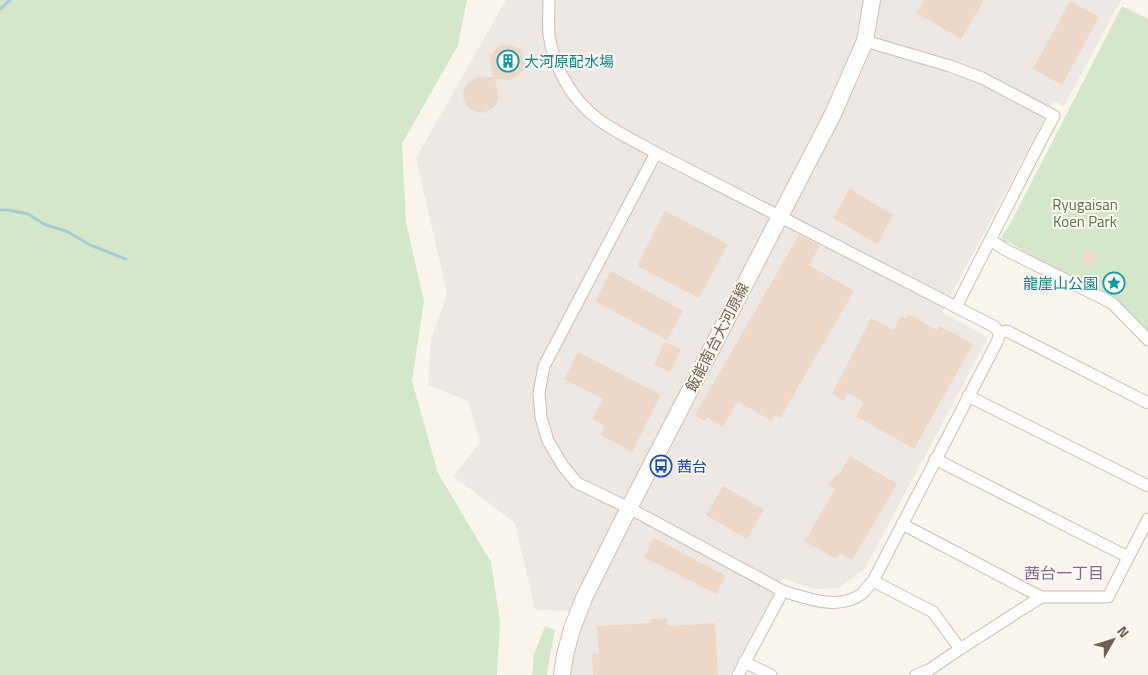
<svg xmlns="http://www.w3.org/2000/svg" width="1148" height="675" font-family="'Titillium Web','Noto Sans JP',sans-serif">
<style>
.industrial{fill:#ede8e4}
.green{fill:#d5e7cb}
.lines{fill:none;stroke-linecap:round;stroke-linejoin:round}
.stream{stroke:#a9cbd3;stroke-width:3}
.building{fill:#edd7c6}
.street-casing{stroke:#ccbeb2;stroke-width:13}
.secondary-casing{stroke:#cebfb0;stroke-width:18}
.street{stroke:#fff;stroke-width:11}
.secondary{stroke:#fff;stroke-width:16}
.labels{text-anchor:middle;dominant-baseline:central;stroke-width:4;stroke-linejoin:round;paint-order:stroke}
.culture-label{font-size:15px;fill:#0d838f;stroke:#fdf9f2;text-anchor:start}
.park-label{font-size:15px;fill:#55784b;stroke:#fdf9f2}
.street-label{font-size:15px;fill:#735f51;stroke:#fdf9f2}
.transit-label{font-size:15px;fill:#164399;stroke:#fdf9f2;text-anchor:start}
.neighbourhood-label{font-size:16px;fill:#83698e;stroke:#fdf9f2}
</style>
<rect width="100%" height="100%" fill="#faf5ec"/>
<path class="industrial" d="M506,0H1121L1064,106L1054,101L942,312L988,338L864,570L838,588L813,589L783,578L730,675H566L581,611L535,610L515,523L453,476L480,443L468,401L428,385L431,339L447,294L416,158Z"/>
<path class="green" d="M0,0H467L458,45L402,144L406,222L424,301L412,381L438,473L491,562L500,622L497,675H0Z
M1122,6L1148,19V332L1095,290L1032,256L1010,243L1003,242L1001,237L1009,226Z
M545,626L555,630L550,655L547,675H532L534,654Z"/>
<g class="lines">
<path class="stream" d="M0,9L10,0
M0,210H8L28,214L44,224L68,232L90,245L126,259"/>
</g>
<path class="building" d="M924,0H984L961,39L917,13Z
M1070,1L1099,17L1062,85L1033,69Z
M504,45H510L516,47L521,50L525,60V66L523,71L515,78L509,80L495,79L498,93V99L496,104L493,108L483,113L472,110L467,106L464,101L463,95L464,89L467,84L472,80L477,78L493,77L490,62L491,56L494,51L498,47Z
M850,189L893,215L877,244L833,218Z
M665,211L728,244L699,298L637,266Z
M799,235L820,246L809,265L854,291L780,418L774,415L771,421L738,401L723,427L707,417L705,421L695,415Z
M1086,250L1097,255L1091,267L1080,262Z
M611,271L683,311L667,340L595,301Z
M908,314L937,330L940,326L973,344L914,449L856,416L864,402L848,393L844,401L832,394L871,318L894,330L901,316L906,319Z
M665,342L681,349L670,372L654,364Z
M578,352L661,395L632,452L601,435L605,426L592,419L603,399L564,379Z
M850,456L897,484L852,560L840,553L836,559L805,541L835,489L829,485L836,474L838,476Z
M723,486L764,510L747,539L706,515Z
M654,538L726,576L716,594L644,557Z
M667,618L668,626L715,623L718,675H593L592,654H599L597,626L651,623L650,619Z"/>
<g class="lines">
<g class="street-casing">
<path id="street" d="M549,0C549,11 548,24 549,35C554,68 572,100 599,120C617,133 637,142 656,153L995,327L999,333L1007,331L1148,403
M865,41L950,66L982,78L1054,116L1037,148L956,307
M656,153L544,366L539,393L541,417L548,441L563,466L577,483L629,508L783,591C808,599 840,611 863,593C866,589 870,584 873,581L998,340L999,333
M990,240L1006,250L1112,303L1148,340
M968,396L1148,486
M935,459L1128,557
M902,524L1041,597L960,649
M873,581L933,612L960,649L929,670L916,675
M1041,597H1108L1148,519
M744,662L771,675
M738,675L783,591"/>
</g>
<g class="secondary-casing">
<path id="secondary" d="M562,675L565,655L572,629L584,598L629,508L833,114L865,41L872,0"/>
</g>
<use href="#street" class="street"/>
<use href="#secondary" class="secondary"/>
</g>
<defs>
<g id="building-ring" transform="scale(1.125)"><circle r="9.5" fill="#fdf9f2" stroke="#0f9aa8" stroke-width="1.5"/><path d="M-4-6H4V6H1V3H-1V6H-4ZM-2.5-4.3h1.7v1.8h-1.7ZM.8-4.3h1.7v1.8H.8ZM-2.5-1h1.7V.8h-1.7ZM.8-1h1.7V.8H.8Z" fill="#0f9aa8"/></g>
<g id="sight-ring" transform="scale(1.125)"><circle r="9.5" fill="#fdf9f2" stroke="#0f9aa8" stroke-width="1.5"/><path d="M0-6L1.8-2.2L6-1.7L2.9 1.2L3.7 5.4L0 3.3L-3.7 5.4L-2.9 1.2L-6-1.7L-1.8-2.2Z" fill="#0f9aa8"/></g>
<g id="bus-ring" transform="scale(1.125)"><circle r="9.5" fill="#fdf9f2" stroke="#1a4fb4" stroke-width="1.5"/><path d="M-5-6H5V4H4V6H2V4H-2V6H-4V4H-5ZM-3.5-4V0h7V-4ZM-3.5 1.2v1.5H-2V1.2ZM2 1.2v1.5H3.5V1.2Z" fill="#1a4fb4"/></g>
</defs>
<g fill-rule="evenodd">
<use href="#building-ring" x="508" y="61"/>
<use href="#sight-ring" x="1114" y="283"/>
<use href="#bus-ring" x="661" y="466"/>
</g>
<g class="labels">
<g class="culture-label">
<text x="524" y="61">大河原配水場</text>
<text x="1098" y="283" text-anchor="end">龍崖山公園</text>
</g>
<g class="park-label">
<text x="1085" y="204">Ryugaisan<tspan x="1085" dy="17">Koen Park</tspan></text>
</g>
<g class="street-label">
<text transform="translate(717 337) rotate(-63)">飯能南台大河原線</text>
</g>
<g class="transit-label">
<text x="677" y="466">茜台</text>
</g>
<g class="neighbourhood-label">
<text x="1064" y="573">茜台一丁目</text>
</g>
</g>
<g transform="translate(1113 640) rotate(51)" stroke="#fdf9f2" stroke-width="4" paint-order="stroke">
<path d="M0-4L9 19L0 12L-9 19Z" fill="#735f51"/>
<text y="-8" font-size="14" font-weight="bold" text-anchor="middle" fill="#735f51">N</text>
</g>
</svg>
